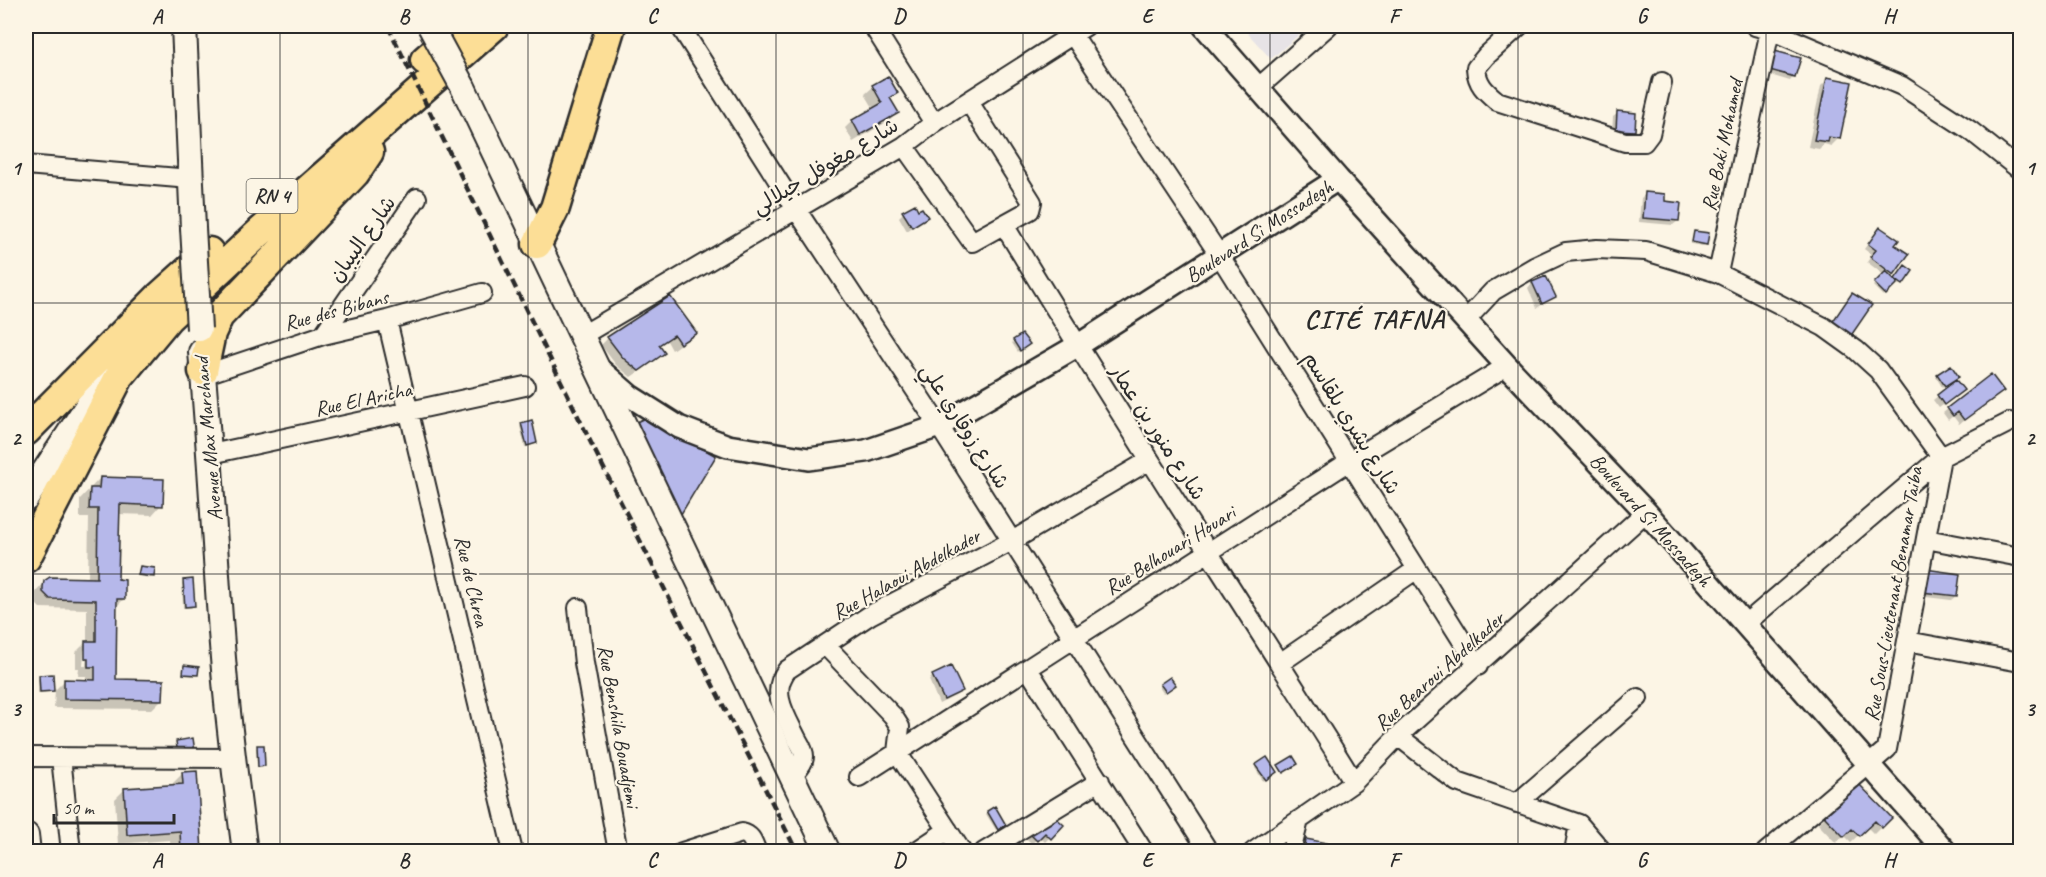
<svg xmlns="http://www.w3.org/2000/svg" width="2046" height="877" font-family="Caveat,'Playpen Sans Arabic',sans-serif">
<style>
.built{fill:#e7e3e6}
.shadow{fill:#0003;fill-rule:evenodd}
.building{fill:#b6b8ea;stroke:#2b2b2b;stroke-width:1.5}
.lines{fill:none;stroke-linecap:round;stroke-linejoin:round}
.minor-casing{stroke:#2b2b2b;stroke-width:22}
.tertiary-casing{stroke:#2b2b2b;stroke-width:26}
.secondary-casing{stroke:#2b2b2b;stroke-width:28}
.trunk-casing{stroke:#2b2b2b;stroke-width:33}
.minor{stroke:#fcf5e5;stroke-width:18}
.tertiary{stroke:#fcf5e5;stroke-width:21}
.secondary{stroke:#fcf5e5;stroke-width:24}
.trunk{stroke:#fcde96;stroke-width:28}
.rail{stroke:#2b2b2b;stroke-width:4.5;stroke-dasharray:9 4.5;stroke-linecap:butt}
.secondary-bridge-casing{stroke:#2b2b2b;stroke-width:28;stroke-linecap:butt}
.secondary-bridge{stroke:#fcf5e5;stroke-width:24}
.grid{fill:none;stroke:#2b2b2b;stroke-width:1.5;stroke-opacity:0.55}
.labels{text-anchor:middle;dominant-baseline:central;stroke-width:4.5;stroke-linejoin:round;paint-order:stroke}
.shield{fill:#fcf5e5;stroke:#6a6863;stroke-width:1.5}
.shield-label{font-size:20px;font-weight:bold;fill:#2b2b2b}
.street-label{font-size:21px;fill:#2b2b2b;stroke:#fcf5e5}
.district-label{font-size:27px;font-weight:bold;letter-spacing:1.5px;fill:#2b2b2b;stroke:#fcf5e5}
.neatline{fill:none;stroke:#2b2b2b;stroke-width:2}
.grid-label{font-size:20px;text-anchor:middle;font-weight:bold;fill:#2b2b2b}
</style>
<rect width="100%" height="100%" fill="#fcf5e5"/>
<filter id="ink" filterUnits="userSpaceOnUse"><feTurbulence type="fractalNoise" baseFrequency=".0167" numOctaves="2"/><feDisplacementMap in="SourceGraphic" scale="12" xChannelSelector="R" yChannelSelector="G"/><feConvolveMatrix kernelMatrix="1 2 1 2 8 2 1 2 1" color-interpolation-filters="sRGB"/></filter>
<g filter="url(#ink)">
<path class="built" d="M1241,26H1309L1271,59Z"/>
<path class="shadow" d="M1772,52L1794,76L1790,81L1763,73Z
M888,78L896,93L890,99L897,113L890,120L853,142L845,128L852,121L874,109L865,94L873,87Z
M1828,79L1838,139L1831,146L1824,144L1819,149L1808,147L1821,86Z
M1618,113L1633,131L1629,135L1612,134L1613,117Z
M1646,193L1663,202L1678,221L1673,225L1639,222L1641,198Z
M903,213L927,217L907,231L899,217Z
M1694,232L1705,244L1703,246L1691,244Z
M1876,233L1893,245V274L1890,277L1894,282L1904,269L1902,284L1900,285L1896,282L1883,296L1873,286L1884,275L1867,262L1872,255L1864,249Z
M1545,278L1554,297L1537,308L1528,288L1532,283Z
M670,298L695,333L672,350L667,341L659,346L663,353L656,360L631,377L616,365L601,345L608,338Z
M1014,341L1026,346L1018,352L1012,343Z
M1951,367L1955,378L1942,387L1936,377Z
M1958,394L1939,408L1933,400L1938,396Z
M1997,395L1959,424L1953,416L1948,420L1943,413L1948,409Z
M522,424L536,442L534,444L525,447L520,426Z
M100,478L161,505L152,515L118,514L116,581L124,599L116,607L114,681L162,699L152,709L54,708L55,690L65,680L86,681V676H78L79,668H76V652L87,641V609L40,608L34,602L35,593L45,582L88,579L89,518H80V499ZM84,650H87L86,666H83Z
M140,567L152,576L151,578L137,576Z
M1921,575L1956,596L1951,600L1918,596Z
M184,581L193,606L191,608H183L182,583Z
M184,667L197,675L195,676L182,675Z
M933,676L962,691L957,695L939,704L929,680Z
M39,677L52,690L50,692L38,693V679Z
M1161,685L1172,687L1163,693L1159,687Z
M258,747L264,766L262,768H257L256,748Z
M1256,766L1273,774L1263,781L1255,768Z
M183,773L201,852H171L170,840L118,844L115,799L125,789L173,786V783Z
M1858,785L1890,818L1874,834L1867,827L1851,842L1844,835L1836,843L1818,824Z
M988,812L1002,827L996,830L986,814Z
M1051,815L1062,825L1045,842L1039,836L1032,844L1027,839Z
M1306,841L1329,852H1296Z"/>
<path class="building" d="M1771,50L1801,58L1795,77L1766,69Z
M888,76L898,93L890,98L899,113L860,135L852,120L882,103L872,85Z
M1827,77L1852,82L1840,139L1829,137L1828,142L1814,140Z
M1617,111L1636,113L1635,131L1616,130Z
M1645,192L1665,194V201L1681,203L1679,221L1643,218Z
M915,204L918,210L922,208L928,217L912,227L902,211Z
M1880,227L1899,240L1895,245L1909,254L1894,275L1870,257L1876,250L1868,244Z
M1694,231L1709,233L1707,245L1692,242Z
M1905,265L1913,271L1903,285L1895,279Z
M1886,271L1898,283L1886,295L1874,283Z
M1546,276L1556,297L1542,304L1532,282Z
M1852,293L1872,305L1850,337L1831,324Z
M670,296L697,333L680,344L674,335L659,345L665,353L639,371L623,358L607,337Z
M1022,334L1030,344L1020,351L1013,340Z
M1951,365L1959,377L1945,386L1937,374Z
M1991,374L2004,391L1964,420L1958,412L1953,416L1947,408Z
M1956,380L1964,390L1944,405L1937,395Z
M647,417L716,456L678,519L630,425Z
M532,420L537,443L527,446L521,423Z
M1362,434L1370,445L1359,452L1352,441Z
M100,477L164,479L163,506L120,504L118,579L125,580V599H117L116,679L164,680L163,700L64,699V679L95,680V667H88V659H85V641H96V600L50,599L43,592V587L44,581L50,577L97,578L98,509H89L90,488H99Z
M140,566L155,568L154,577L138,575Z
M1925,569L1960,574L1957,596L1922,592Z
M193,579L195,606L185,607L183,580Z
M184,665L199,667L198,675L183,674Z
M951,666L963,691L944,700L932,675Z
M53,674L54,691L40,692L39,675Z
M1170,677L1176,685L1166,692L1160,684Z
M193,738L195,752L178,755L176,741Z
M257,745H264L265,766L258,767Z
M1293,756L1298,764L1283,773L1278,765Z
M1267,757L1277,772L1266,780L1255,765Z
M197,771L202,852H181L180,831L127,835L124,788L183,784L182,772Z
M1858,783L1892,818L1882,828L1875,821L1859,836L1852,829L1844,837L1824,816Z
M995,806L1006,825L998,830L987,811Z
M1051,813L1064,825L1051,839L1045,833L1037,841L1030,834Z
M1306,839L1332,844L1330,852H1304Z
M1012,842L1019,852H997Z"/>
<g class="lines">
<g class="minor-casing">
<path id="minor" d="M680,26L796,209L939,426L1209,852
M873,26L934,123
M1067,26L1220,256L1478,666
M1519,26L1486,56L1476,68C1477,84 1485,91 1497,101L1625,142H1644L1650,134L1662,82
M1755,26L1770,30L1902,86L1971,131L2020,170
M1259,87L1328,26
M904,146L972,242L1030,210L1032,202L969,102
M26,165L190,179
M1004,225C1117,413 1238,596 1354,782
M1718,273L1771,26
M387,320L513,852
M1466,320L1493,291L1534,267L1566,252L1597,249L1646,251L1718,273L1824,327L1856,350L1878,370L1941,457L1887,749L1766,852
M323,335L417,198
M581,336L904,146L934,123L1086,26
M203,375L323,335L387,320L482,293
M211,454L525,386
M1926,539L2020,557
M578,608L584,663L618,852
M1745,624L1941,457L2010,422
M1907,641L2020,662
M826,646L893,716L900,727L897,752L962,852
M1280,663L1417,569
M1028,669L1144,852
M1398,736L1457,782L1579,824
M26,757L232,758
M61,757L71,852
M791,775C797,770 804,764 804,756C804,750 800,744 797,739C786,716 769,692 787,670L870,615L1012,541L1150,460
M859,777L1350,461L1507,366
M1517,803L1638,698
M1579,824L1603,852
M682,852L742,833C752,835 753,843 757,852
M915,852L948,830
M984,852L1100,781
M1253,852L1354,782L1398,736L1646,512
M1291,852L1299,820
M1574,852L1579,824"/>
</g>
<g class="tertiary-casing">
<path id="tertiary" d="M1204,26L1338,179
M599,369L630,396L679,427L728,446L809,459L866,451L939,426L1077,346L1338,179L1507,366L1646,512L1946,852"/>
</g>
<g class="secondary-casing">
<path id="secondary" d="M184,26L193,228
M463,87L828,852
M201,352C211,458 215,564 224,670C229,731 237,791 245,852
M26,499L91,400L115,374
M26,835L28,852"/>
</g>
<g class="trunk-casing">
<path id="trunk" d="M425,60L464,26
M537,244L555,208L611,26
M203,371L211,333L219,316L355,173L369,152
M26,431L159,297L209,252
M26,558L119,377L168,318L260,232L494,26"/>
</g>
<use href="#minor" class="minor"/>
<use href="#tertiary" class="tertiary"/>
<use href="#secondary" class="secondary"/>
<use href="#trunk" class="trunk"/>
<path class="rail" d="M388,26L594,449L797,852"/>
<g class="secondary-bridge-casing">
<path id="secondary-bridge" d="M430,26L463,87
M193,228L199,329"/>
</g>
<use href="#secondary-bridge" class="secondary-bridge"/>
</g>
</g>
<path class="grid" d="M280,26V852M528,26V852M776,26V852M1023,26V852M1270,26V852M1518,26V852M1766,26V852M26,303H2020M26,574H2020"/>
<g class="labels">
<rect class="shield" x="246.5" y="179" width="51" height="34" rx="4.5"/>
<g class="shield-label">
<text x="272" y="196">RN 4</text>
</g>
<g class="street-label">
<text transform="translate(1722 145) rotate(-78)">Rue Baki Mohamed</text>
<text transform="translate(825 166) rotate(-31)">شارع مغوفل جيلالي</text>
<text transform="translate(1259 231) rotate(-33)">Boulevard Si Mossadegh</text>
<text transform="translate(362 239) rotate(-55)">شارع البيبان</text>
<text transform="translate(336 310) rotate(-15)">Rue des Bibans</text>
<text transform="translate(363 399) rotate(-12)">Rue El Aricha</text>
<text transform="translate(1352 423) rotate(58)">شارع بشري بلقاسم</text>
<text transform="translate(965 426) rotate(57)">شارع زوقاري علي</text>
<text transform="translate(1158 432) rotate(57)">شارع منور بن عمار</text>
<text transform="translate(208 439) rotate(-95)">Avenue Max Marchand</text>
<text transform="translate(1651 520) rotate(48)">Boulevard Si Mossadegh</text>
<text transform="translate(1170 550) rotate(-32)">Rue Belhouari Houari</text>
<text transform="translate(906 574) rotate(-29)">Rue Halaoui Abdelkader</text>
<text transform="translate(472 581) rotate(77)">Rue de Chrea</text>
<text transform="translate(1893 594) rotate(-80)">Rue Sous-Lieutenant Benamar Taiba</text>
<text transform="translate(1439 671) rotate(-42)">Rue Bearoui Abdelkader</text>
<text transform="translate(619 726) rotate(80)">Rue Benshila Bouadjemi</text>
</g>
<g class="district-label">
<text x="1375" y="319">CITÉ TAFNA</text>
</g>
</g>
<rect width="2046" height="877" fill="none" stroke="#fcf5e5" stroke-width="66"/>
<path d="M54 814v9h120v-9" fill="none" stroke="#2b2b2b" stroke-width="3"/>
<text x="63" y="814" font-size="18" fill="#2b2b2b" stroke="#fcf5e5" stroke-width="4.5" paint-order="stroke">50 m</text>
<rect x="33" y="33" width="1980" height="811" class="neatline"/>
<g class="grid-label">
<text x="157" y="23">A</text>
<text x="404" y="23">B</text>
<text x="652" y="23">C</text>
<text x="899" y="23">D</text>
<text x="1147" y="23">E</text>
<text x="1394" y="23">F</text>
<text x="1642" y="23">G</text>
<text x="1889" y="23">H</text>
<text x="16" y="175">1</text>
<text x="2030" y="175">1</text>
<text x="16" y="445">2</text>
<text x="2030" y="445">2</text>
<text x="16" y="716">3</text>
<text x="2030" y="716">3</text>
<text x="157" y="867">A</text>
<text x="404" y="867">B</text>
<text x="652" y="867">C</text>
<text x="899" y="867">D</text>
<text x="1147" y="867">E</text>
<text x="1394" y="867">F</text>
<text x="1642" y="867">G</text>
<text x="1889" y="867">H</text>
</g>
</svg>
